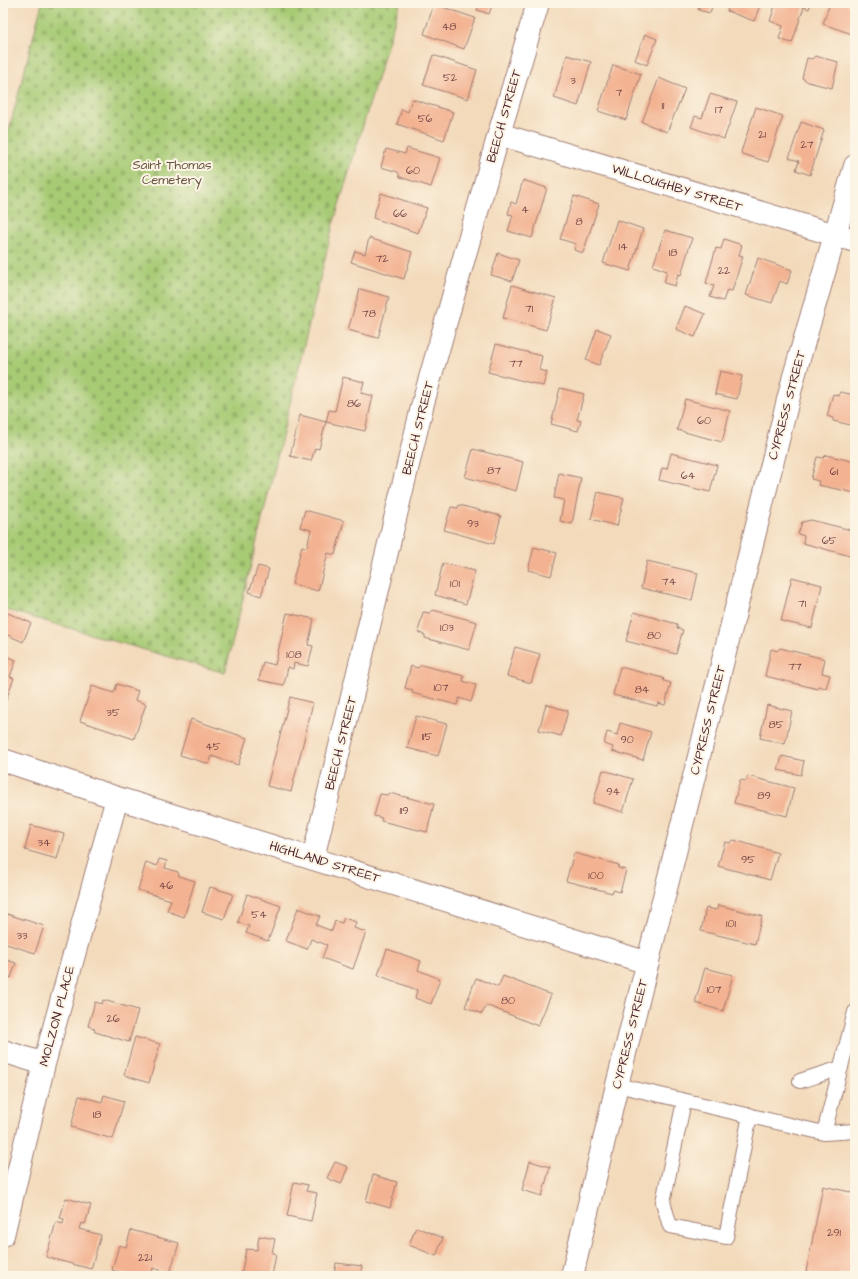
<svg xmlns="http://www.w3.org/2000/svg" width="858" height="1279" font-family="'Architects Daughter',sans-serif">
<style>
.cemetery{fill:url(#cemetery-stones);stroke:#787550}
.building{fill:#f3b291}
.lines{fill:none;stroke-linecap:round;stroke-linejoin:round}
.lane-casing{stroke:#9e7c73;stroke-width:16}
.street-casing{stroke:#9e7c73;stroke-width:24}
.lane{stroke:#fff;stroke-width:14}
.street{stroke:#fff;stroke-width:22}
.labels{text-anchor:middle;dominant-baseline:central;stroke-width:4;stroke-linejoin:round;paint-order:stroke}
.number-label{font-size:11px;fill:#744444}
.street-label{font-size:13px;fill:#4a1f2b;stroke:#fcf5e5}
.park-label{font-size:13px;fill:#665341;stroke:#fcf5e5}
</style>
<defs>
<pattern id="cemetery-stones" width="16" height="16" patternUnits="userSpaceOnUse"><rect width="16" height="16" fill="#a7cb74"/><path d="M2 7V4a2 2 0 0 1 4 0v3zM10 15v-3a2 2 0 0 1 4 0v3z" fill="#91ae65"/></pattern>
</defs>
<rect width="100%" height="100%" fill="#fcf5e5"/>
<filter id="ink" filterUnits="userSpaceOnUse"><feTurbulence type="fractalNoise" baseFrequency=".025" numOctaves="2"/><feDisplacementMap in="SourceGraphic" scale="8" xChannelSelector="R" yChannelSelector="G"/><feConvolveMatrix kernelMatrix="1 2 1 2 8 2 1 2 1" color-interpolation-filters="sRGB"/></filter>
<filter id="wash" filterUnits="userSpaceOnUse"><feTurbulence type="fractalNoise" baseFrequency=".012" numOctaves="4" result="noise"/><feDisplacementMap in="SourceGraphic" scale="16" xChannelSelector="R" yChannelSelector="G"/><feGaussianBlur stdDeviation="0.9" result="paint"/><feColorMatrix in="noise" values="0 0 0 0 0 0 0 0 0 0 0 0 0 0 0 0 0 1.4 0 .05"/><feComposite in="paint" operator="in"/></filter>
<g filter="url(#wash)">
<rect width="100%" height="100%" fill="#f3dabb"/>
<path class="cemetery" d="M42,3H400L333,225L225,673L3,609V153Z"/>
<g id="blocks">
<path class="building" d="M480,3H493L489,14L477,10Z
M701,3H713L710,13L698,10Z
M730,3H761L754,21L727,11Z
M776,3H811L809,9L804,7L792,43L779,39L783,26L770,21Z
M830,3H843L855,7V35L823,24Z
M434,4L475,18L464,49L424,34Z
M645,34L657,39L647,65L635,60Z
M433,55L477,70L468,99L423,85Z
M567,55L591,62L578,106L554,98Z
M815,56L838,62L832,88L808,82L802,78L807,58L812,59Z
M613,65L641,74L626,120L598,111Z
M659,78L685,89L667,132L642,122Z
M710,94L737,102L724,139L691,127L695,116L702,118Z
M412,99L453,112L444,140L397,124L402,109L408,112Z
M756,107L783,116L768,162L742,154L741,152Z
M801,122L824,130L810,175L796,170L799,161L789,158Z
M407,148L440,158L431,187L400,177L398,172L381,167L386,149L405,154Z
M523,180L547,188L532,238L508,231L513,215L508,214L511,202L516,204Z
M381,193L427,208L418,233L373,218Z
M574,196L599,204L583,253L574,250L576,244L560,239Z
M617,220L643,229L630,271L603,263Z
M665,230L692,238L681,275L678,274L675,286L664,283L667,271L653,266Z
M369,238L412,252L404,279L351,262L355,251L365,254Z
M724,239L742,245L739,255L743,256L732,291L727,290L723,301L710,297L714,286L706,283L716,248L721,249Z
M498,253L519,260L512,281L491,275Z
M758,258L792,270L787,284L780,281L772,303L746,295Z
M512,285L556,298L546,330L503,318Z
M360,289L389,297L378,338L348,330Z
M685,306L705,314L695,337L676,329Z
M597,329L611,334L599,365L586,360Z
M496,344L542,356L539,370L547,372L543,386L488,372Z
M720,371L742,376L737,399L715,394Z
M343,377L364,382L361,393L373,396L365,431L326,422L329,410L335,411Z
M560,388L584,394L577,420L581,421L578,431L551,424Z
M840,392L855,395V426L833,421V418L827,416L833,394L839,396Z
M685,399L730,411L722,442L677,430Z
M300,415L326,422L319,449L315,448L311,461L290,456Z
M473,449L523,462L516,491L465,477Z
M671,453L717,465L710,492L659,480L662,468L667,469Z
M826,455L855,462V493L818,485L819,481L811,479L817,457L823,458Z
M559,473L581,478L572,524L560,521L564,500L554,498Z
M598,492L624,498L617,526L591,519Z
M459,505L501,516L494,544L444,530L451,507L458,508Z
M305,510L344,521L335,555L328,553L318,591L292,584L302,546L307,547L311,530L300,527Z
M811,520L855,531L850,556L803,543L804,536L798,534L802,522Z
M534,547L557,553L551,576L528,570Z
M647,561L698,573L692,600L641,588Z
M443,563L475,571L466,604L435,595Z
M258,566L269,569L261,596L249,592Z
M792,577L822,585L812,628L781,621Z
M433,610L477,622L469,650L425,638V635L418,632L423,612L430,613Z
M3,611L31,623L23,642L3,633Z
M634,612L677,624V628L683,630L676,654L626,641Z
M287,613L314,619L308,645L313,646L308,666L294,663L293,669L288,667L284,685L259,680L263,662L275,665Z
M515,647L540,654L531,683L507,676Z
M780,648L825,659L822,673L830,675L826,688L818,686V689L765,676L771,649L777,651Z
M3,655L16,660L10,677L14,678L3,708Z
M421,665L464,676L463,681L476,685L471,702L459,698L457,705L412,693L413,690L405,688L411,666L418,668Z
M620,667L663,678L664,681L671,683L665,705L658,703L657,706L613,695Z
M117,684L138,691L135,700L146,704L134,739L80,721L92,686L114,693Z
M290,697L313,703L291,792L267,786Z
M546,704L568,711L561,736L539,730Z
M767,705L792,711L785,744L760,738Z
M416,716L447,724L438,756L407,748Z
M191,719L247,738L238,765L212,756L209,764L180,755Z
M620,723L651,732L643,760L612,751L613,747L604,744L607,732L617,735Z
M782,756L804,761L801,775L778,770Z
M603,770L633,779L623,812L593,803Z
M748,776L794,788L787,816L734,803L740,780L746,781Z
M389,793L434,804L427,832L381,821L382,818L374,816L380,794L387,795Z
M31,825L64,834L57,859L25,850Z
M734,840L778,853L770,880L718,866L725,842L730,843Z
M574,853L619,865L618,868L626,870L620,892L613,890L612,893L566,881Z
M159,859L167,861L165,868L178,872L179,876L195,881L184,917L167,911L171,900L138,890L146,862L157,866Z
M210,887L233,894L224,919L202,912Z
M247,894L281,906L268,941L246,933L249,926L238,922Z
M718,905L762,916L755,944L701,931L706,908L717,910Z
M298,908L320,916L316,925L332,931L335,921L342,923L344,918L356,922L354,928L366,932L353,969L322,958L327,945L311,939L307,949L286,941Z
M4,913L44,926L35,953L3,943Z
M387,949L421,961L418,970L440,979L431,1004L415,998L417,990L378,975Z
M3,959L16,963L11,978L3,975Z
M705,968L733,975L723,1011L695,1003Z
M503,976L551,995L538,1026L486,1005L482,1014L465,1007L476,978L498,987Z
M103,1000L138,1010L129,1042L95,1032L94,1028L88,1026L95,1002L102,1004Z
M135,1037L160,1044L149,1083L124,1075Z
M104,1095L124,1101L113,1139L71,1127L79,1096L102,1102Z
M530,1161L550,1167L542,1196L522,1190Z
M335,1162L348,1167L341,1184L327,1178Z
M373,1175L397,1182L390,1208L366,1201Z
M294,1182L308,1185L306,1191L317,1193L311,1221L287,1216Z
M823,1186L855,1193V1275L839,1272L838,1276H825L806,1272Z
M66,1198L91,1205L85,1224L81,1223L79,1229L101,1235L91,1269L46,1257L56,1222L63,1224L64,1219L60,1218Z
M416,1227L443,1238L436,1256L409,1245Z
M131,1230L179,1243L170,1273L153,1268L151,1276H133L112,1270L119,1245L126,1247Z
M259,1236L275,1239L272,1253L276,1254L272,1276H241L246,1249L257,1250Z
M336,1263L362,1266L360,1276H334Z"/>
</g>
</g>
<g filter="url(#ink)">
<use href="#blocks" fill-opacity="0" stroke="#9e7c73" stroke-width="1"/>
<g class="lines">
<g class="lane-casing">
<path id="lane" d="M800,1081L841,1068
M617,1085L824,1133L855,1012
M684,1101L663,1202L670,1226L726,1237L750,1115
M824,1133L855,1131"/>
</g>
<g class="street-casing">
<path id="street" d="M499,134L855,241
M3,760L117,798L648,963
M313,858L423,403L499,134L538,3
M3,1051L44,1064
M3,1235L44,1064L117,798
M572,1276L617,1085L794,376L855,166"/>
</g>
<use href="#lane" class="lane"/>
<use href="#street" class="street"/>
</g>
</g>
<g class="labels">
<g class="number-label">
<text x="449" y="26">48</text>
<text x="450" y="77">52</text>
<text x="573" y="80">3</text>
<text x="619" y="92">7</text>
<text x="663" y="105">11</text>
<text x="719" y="109">17</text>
<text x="425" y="118">56</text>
<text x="762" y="134">21</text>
<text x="807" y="144">27</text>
<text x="413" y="170">60</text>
<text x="525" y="209">4</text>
<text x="400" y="213">66</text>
<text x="579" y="221">8</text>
<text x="623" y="246">14</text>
<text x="673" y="252">18</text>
<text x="382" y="258">72</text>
<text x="724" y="270">22</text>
<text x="529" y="308">71</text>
<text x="369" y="313">78</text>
<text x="516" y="363">77</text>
<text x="354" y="403">86</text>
<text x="704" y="420">60</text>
<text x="494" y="470">87</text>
<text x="834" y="471">61</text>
<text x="688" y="475">64</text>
<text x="473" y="523">93</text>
<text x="829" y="540">65</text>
<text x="669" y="581">74</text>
<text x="455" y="583">101</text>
<text x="802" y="603">71</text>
<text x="447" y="627">103</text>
<text x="654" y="635">80</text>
<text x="294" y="654">108</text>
<text x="795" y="666">77</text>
<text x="441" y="687">107</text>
<text x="642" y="689">84</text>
<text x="113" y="712">35</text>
<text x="776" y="724">85</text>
<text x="427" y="736">115</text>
<text x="627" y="739">90</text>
<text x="213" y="746">45</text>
<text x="613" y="791">94</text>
<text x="764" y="795">89</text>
<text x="404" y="810">119</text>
<text x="44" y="842">34</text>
<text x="748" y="859">95</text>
<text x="596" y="875">100</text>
<text x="166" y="885">46</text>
<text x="259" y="914">54</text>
<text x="731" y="923">101</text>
<text x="22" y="935">33</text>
<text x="714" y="989">107</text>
<text x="508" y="1000">80</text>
<text x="113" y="1018">26</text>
<text x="97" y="1114">18</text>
<text x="834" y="1232">291</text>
<text x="145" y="1257">221</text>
</g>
<g class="street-label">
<text transform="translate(504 116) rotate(-74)">BEECH STREET</text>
<text transform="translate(677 188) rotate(17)">WILLOUGHBY STREET</text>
<text transform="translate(787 405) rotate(-75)">CYPRESS STREET</text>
<text transform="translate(418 428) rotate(-76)">BEECH STREET</text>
<text transform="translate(708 720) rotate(-76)">CYPRESS STREET</text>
<text transform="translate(341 743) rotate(-76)">BEECH STREET</text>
<text transform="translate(325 862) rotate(17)">HIGHLAND STREET</text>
<text transform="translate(57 1016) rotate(-75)">MOLZON PLACE</text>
<text transform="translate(630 1034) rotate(-76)">CYPRESS STREET</text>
</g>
<g class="park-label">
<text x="172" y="165">Saint Thomas<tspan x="172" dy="15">Cemetery</tspan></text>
</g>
</g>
<rect width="858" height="1279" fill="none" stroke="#fcf5e5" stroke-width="16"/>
</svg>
